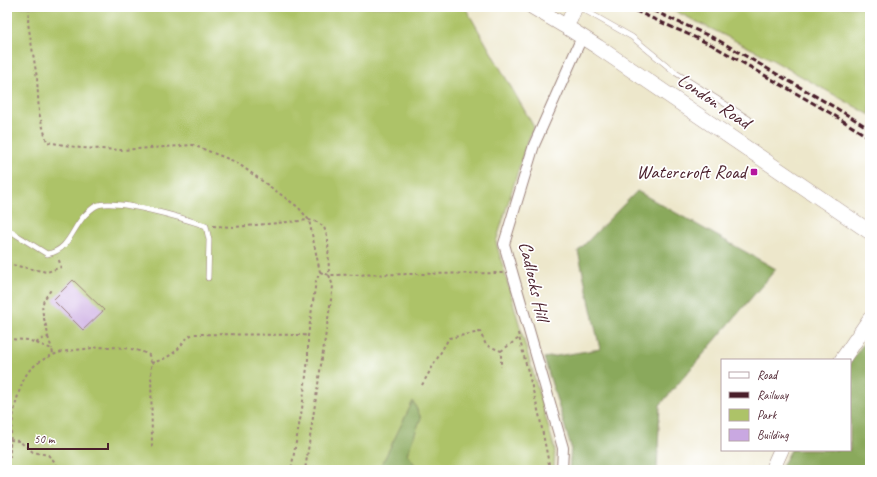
<svg xmlns="http://www.w3.org/2000/svg" width="877" height="477" font-family="Caveat,sans-serif">
<style>
.green{fill:#adc368;stroke:#7c714a}
.forest{fill:#8aa95c;stroke:#6a6444}
.building{fill:#c9a8e1}
.lines{fill:none;stroke-linecap:round;stroke-linejoin:round}
.lane-casing{stroke:#9c837b;stroke-width:6}
.street-casing{stroke:#9c837b;stroke-width:12}
.secondary-casing{stroke:#9c837b;stroke-width:16}
.path{stroke:#9c837b;stroke-width:2;stroke-dasharray:3 3;stroke-linecap:butt}
.lane{stroke:#fff;stroke-width:5}
.street{stroke:#fff;stroke-width:10}
.secondary{stroke:#fff;stroke-width:15}
.rail{stroke:#4a1f2b;stroke-width:3;stroke-dasharray:6 3;stroke-linecap:butt}
.poi-dot{fill:#b5179e;stroke:#fff;stroke-width:1.5}
.labels{text-anchor:middle;dominant-baseline:central;stroke-width:3.5;stroke-linejoin:round;paint-order:stroke}
.street-label{font-size:19px;fill:#4a1f2b;stroke:#fff}
.poi-label{font-size:19px;fill:#4a1f2b;stroke:#fff;text-anchor:end}
</style>
<rect width="100%" height="100%" fill="#fff"/>
<filter id="ink" filterUnits="userSpaceOnUse"><feTurbulence type="fractalNoise" baseFrequency=".025" numOctaves="2"/><feDisplacementMap in="SourceGraphic" scale="8" xChannelSelector="R" yChannelSelector="G"/><feConvolveMatrix kernelMatrix="1 2 1 2 8 2 1 2 1" color-interpolation-filters="sRGB"/></filter>
<filter id="wash" filterUnits="userSpaceOnUse"><feTurbulence type="fractalNoise" baseFrequency=".012" numOctaves="4" result="noise"/><feDisplacementMap in="SourceGraphic" scale="16" xChannelSelector="R" yChannelSelector="G"/><feGaussianBlur stdDeviation="0.9" result="paint"/><feColorMatrix in="noise" values="0 0 0 0 0 0 0 0 0 0 0 0 0 0 0 0 0 1.4 0 .05"/><feComposite in="paint" operator="in"/></filter>
<g filter="url(#wash)">
<rect width="100%" height="100%" fill="#ede7cb"/>
<path class="green" d="M10,7H465L534,127L526,145L496,242L555,450L554,470H7V9H10Z
M667,7H870V115L760,53Z"/>
<path class="forest" d="M637,191L776,269L660,405L657,470H569L571,447L544,358L600,349L578,251Z
M870,334V470H780L791,450H850V363Z
M413,401L421,418L407,454L419,470H379Z"/>
<g id="blocks">
<path class="building" d="M73,280L104,310L83,330L53,300Z"/>
</g>
</g>
<g filter="url(#ink)">
<use href="#blocks" fill-opacity="0" stroke="#9c837b" stroke-width="1"/>
<g class="lines">
<g class="lane-casing">
<path id="lane" d="M579,7L632,37L676,73L749,119
M7,229L47,254C69,250 71,231 84,216C87,213 92,208 96,206C113,197 186,219 206,226L209,240L208,278"/>
</g>
<g class="street-casing">
<path id="street" d="M562,470L563,448L504,244L534,145L582,37"/>
</g>
<g class="secondary-casing">
<path id="secondary" d="M533,7L565,26L598,47L870,232
M565,26L570,19L575,7
M842,360L870,319
M772,470L781,450"/>
</g>
<path class="path" d="M29,7L28,23L37,78L39,113L47,142L81,148L122,150L193,145L236,162L298,207L309,220L320,272L316,281L308,336V359L302,409L291,470
M213,226L235,227L309,220L317,222L324,227L328,239L329,275L333,286L305,470
M7,264L47,272L61,267L58,257
M320,272L329,275L503,273
M518,333L539,414L549,464V470
M48,337L52,349
M7,339L28,340L52,349L53,354
M36,343L42,339L48,337C48,327 40,313 43,303C44,298 49,294 51,289
M501,351L519,338
M151,363C160,361 169,357 177,350C182,345 185,338 193,334L303,335L308,336
M422,385L449,338L480,332L486,345L501,351V367
M10,440L19,441L33,452L48,455L55,462L59,470
M10,458C9,435 15,391 28,372C34,365 44,358 53,355C65,350 80,350 92,348C109,346 135,347 149,355L151,363L152,447
M478,470V467"/>
<use href="#lane" class="lane"/>
<use href="#street" class="street"/>
<use href="#secondary" class="secondary"/>
<path class="rail" d="M627,7L712,45L832,114L870,138
M645,7L716,39L836,108L870,129"/>
</g>
</g>
<rect class="poi-dot" x="750" y="168" width="8" height="8" rx="2"/>
<g class="labels">
<g class="street-label">
<text transform="translate(714 101) rotate(34)">London Road</text>
<text transform="translate(534 281) rotate(77)">Cadlocks Hill</text>
</g>
<g class="poi-label">
<text x="746" y="172">Watercroft Road</text>
</g>
</g>
<rect width="877" height="477" fill="none" stroke="#fff" stroke-width="24"/>
<rect x="721" y="359" width="130" height="92" fill="#ffffff" stroke="#b7a5aa"/>
<rect x="729" y="372" width="20" height="6" fill="#ffffff" stroke="#b7a5aa"/>
<text x="757" y="379" font-size="12" fill="#4a1f2b">Road</text>
<rect x="729" y="392" width="20" height="6" fill="#4a1f2b" stroke="#b7a5aa"/>
<text x="757" y="399" font-size="12" fill="#4a1f2b">Railway</text>
<rect x="729" y="409" width="20" height="12" fill="#adc368" stroke="#b7a5aa"/>
<text x="757" y="419" font-size="12" fill="#4a1f2b">Park</text>
<rect x="729" y="429" width="20" height="12" fill="#c9a8e1" stroke="#b7a5aa"/>
<text x="757" y="439" font-size="12" fill="#4a1f2b">Building</text>
<path d="M28 443v6h80v-6" fill="none" stroke="#4a1f2b" stroke-width="2"/>
<text x="34" y="443" font-size="12" fill="#4a1f2b" stroke="#ffffff" stroke-width="3" paint-order="stroke">50 m</text>
</svg>
